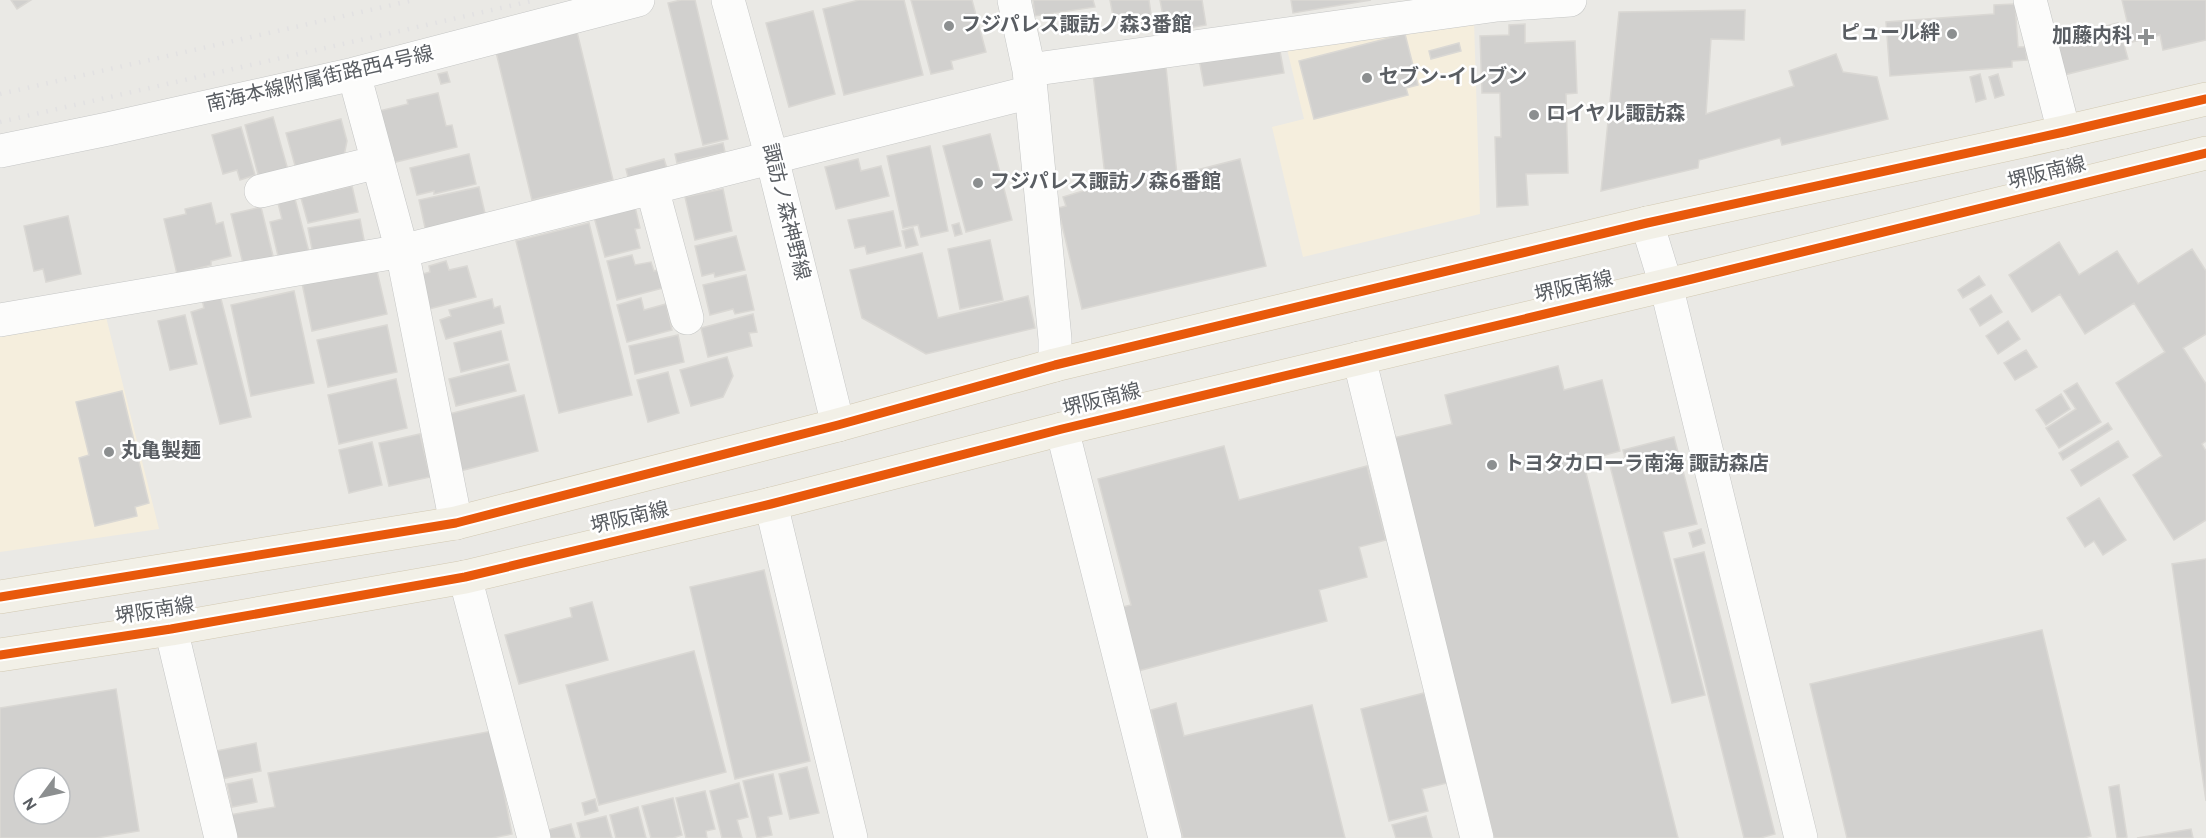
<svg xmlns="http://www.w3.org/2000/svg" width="2206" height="838" font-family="Overpass,'Noto Sans JP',sans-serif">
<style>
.commercial{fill:#f5eedd}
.building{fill:#d1d0ce;stroke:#dad8d4;stroke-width:1.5;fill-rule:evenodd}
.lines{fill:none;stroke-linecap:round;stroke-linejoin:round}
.minor-casing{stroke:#c5c6c5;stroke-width:34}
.major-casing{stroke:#d2c9b2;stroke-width:34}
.minor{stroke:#fcfcfb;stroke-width:33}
.major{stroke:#f2f0e7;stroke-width:33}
.rail{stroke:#e2e1e2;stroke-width:4.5;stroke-dasharray:1.5 8;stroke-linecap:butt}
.cycleway-casing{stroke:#fff;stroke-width:13}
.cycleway{stroke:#e8590c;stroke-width:9}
.poi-dot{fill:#8c8f90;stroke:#fff;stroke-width:2}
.labels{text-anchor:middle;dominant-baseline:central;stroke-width:5;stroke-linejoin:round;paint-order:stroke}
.poi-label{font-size:20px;font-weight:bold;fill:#5a5e63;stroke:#fff;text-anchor:start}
.street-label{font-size:20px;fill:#5a5e63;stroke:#fff}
</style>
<rect width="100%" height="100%" fill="#eae9e5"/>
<path class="commercial" d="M1474,21L1480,214L1303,257L1272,127L1304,119L1286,45Z
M106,317L159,529L0,552V337Z"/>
<path class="building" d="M11,0H31L17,9Z
M681,0H695L728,139L703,145L668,3Z
M859,0H904L923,75L844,95L823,9Z
M911,0H972L986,52L951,61L953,69L931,74Z
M1033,0H1093L1095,7L1035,16Z
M1110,0H1149L1153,29L1124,34L1121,15L1113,16Z
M1160,0H1202L1206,25L1166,32Z
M1291,0H1371L1293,13Z
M2122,0H2206V40L2163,50L2160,35L2132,42Z
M2015,4L2018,47H2025L2027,60L2012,61V67L1890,76L1886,22L1994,14V5Z
M1745,10L1744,40L1711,39L1706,114L1794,86L1789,71L1836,54L1843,72L1877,77L1888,119L1782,145L1780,138L1699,160L1698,168L1601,191L1619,12Z
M813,11L835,94L789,107L766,23Z
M2118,23L2128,59L2064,75L2055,39Z
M1525,24V43L1575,41L1577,93L1566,94L1568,173L1526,174L1528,205L1497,207L1495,137H1501L1500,93H1482L1480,36L1509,35V25Z
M577,32L613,180L532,200L496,52Z
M1405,34L1418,85L1406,88L1408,95L1314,119L1299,61Z
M1459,43L1461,51L1431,59L1429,51Z
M1279,46L1284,73L1204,86L1199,59Z
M1166,67L1177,175L1240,159L1266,266L1082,309L1058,208L1066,206L1063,197L1106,184L1093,74Z
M447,72L450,82L441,84L438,74Z
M1980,74L1986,99L1976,102L1970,77Z
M1998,74L2004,95L1995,98L1989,77Z
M438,93L446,126L452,125L457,147L388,164L379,111L408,104L407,100Z
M273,117L288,170L259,178L245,125Z
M341,119L347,141L344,156L296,169L286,133Z
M241,127L255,175L240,180L237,170L223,174L212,135Z
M990,134L1012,220L966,232L943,146Z
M723,143L725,152L677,163L675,154Z
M930,146L948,231L921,237L918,225L903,228L887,156Z
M469,154L476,184L434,194V191L417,195L410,168Z
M664,159L669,175L630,185L626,169Z
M858,159L861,171L881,166L889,196L836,209L825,167Z
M352,186L358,212L308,223L301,198Z
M479,187L486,218L426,232L419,200Z
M723,189L732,231L695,240L685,197Z
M295,199L309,252L279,260L270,222L282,219L278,203Z
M211,203L216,224L223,222L231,256L211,261V265L177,274L164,219L186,214L185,209Z
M261,207L274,260L244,268L231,214Z
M635,207L640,228L635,229L640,248L605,257L594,217Z
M893,211L901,246L867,254L865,246L855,248L848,220Z
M68,216L81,274L46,282L43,269L34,271L24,226Z
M360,219L365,245L313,254L308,228Z
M589,223L632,395L559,413L516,241Z
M959,223L962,234L955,236L952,225Z
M913,228L918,245L906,248L902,231Z
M736,236L745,270L715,277L714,273L702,276L695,246Z
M990,240L1003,300L960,309L948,249Z
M2059,242L2079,275L2117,251L2138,284L2192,249L2206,271V334L2183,348L2206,384V441L2202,444L2206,451V520L2174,540L2133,475L2162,456L2116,383L2165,352L2134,303L2085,334L2060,294L2032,312L2009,275Z
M922,253L938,318L1028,296L1035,328L926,354L862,318L850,270Z
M632,255L635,265L651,262L654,271L658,270L663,288L617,300L607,261Z
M446,261L449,270L467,266L476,297L421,311L412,277L430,272L429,266Z
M376,267L387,314L312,331L302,283Z
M746,275L754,310L735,314L733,309L710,315L703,285Z
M1979,276L1985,285L1963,298L1958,290Z
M294,291L314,383L251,396L231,305Z
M220,295L251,417L220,424L191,312L204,308L202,299Z
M1991,295L2002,312L1980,326L1970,309Z
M641,298L644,310L666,304L672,330L627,342L617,305Z
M492,299L494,308L500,306L504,323L446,339L440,320L451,316L449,310Z
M753,314L757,332L749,333L752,346L708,357L701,328Z
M185,315L197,364L170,370L158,321Z
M2008,321L2020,339L1998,354L1986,336Z
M387,325L397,372L328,387L317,340Z
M501,331L508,360L461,372L454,343Z
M678,335L684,362L635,374L629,346Z
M2026,350L2037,367L2015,380L2004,363Z
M727,357L733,376L723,397L691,406L680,370Z
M509,364L516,391L456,406L449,379Z
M1558,366L1564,390L1602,380L1620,451L1583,461L1678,838H1494L1393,438L1452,424L1445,395Z
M668,372L679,413L648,422L637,380Z
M396,379L407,428L339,444L328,395Z
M2077,383L2101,422L2059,448L2046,428L2076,409L2064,391Z
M122,391L149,503L135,507L137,516L95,526L79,458L89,455L76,402Z
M2061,394L2070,409L2046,425L2036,410Z
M524,395L538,451L460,471L445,415Z
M2108,423L2112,429L2063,460L2059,453Z
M420,434L430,477L389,486L379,443Z
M1674,437L1697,524L1663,532L1705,695L1672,703L1609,462L1625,458L1623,450Z
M2118,441L2128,457L2081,486L2071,470Z
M372,442L382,485L349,493L339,450Z
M1224,446L1239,500L1367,466L1386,540L1359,547L1367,577L1319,590L1327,621L1138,671L1122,607L1131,605L1098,479Z
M2099,498L2126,540L2103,555L2094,541L2085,547L2067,518Z
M1701,529L1705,543L1693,547L1689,533Z
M1704,552L1775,834L1760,838H1744L1674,559Z
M2206,559V801L2172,564Z
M764,570L810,761L735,779L690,587Z
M592,602L608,660L519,684L505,635L572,617L570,608Z
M2042,630L2091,836L2084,838H1847L1810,684Z
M694,651L726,772L599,805L566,685Z
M116,689L139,831L96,838H0V708ZM24,778H60V814H24Z
M1424,693L1447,783L1422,789L1428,811L1389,821L1361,709Z
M1176,703L1184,736L1312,705L1345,838H1183L1151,710Z
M492,731L512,834L492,838H233L229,815L275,807L268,773Z
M256,743L261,771L216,780L211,752Z
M807,767L819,813L790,819L779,774Z
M773,774L782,814L768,817L772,835L757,838L743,781Z
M252,779L257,802L232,807L227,784Z
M739,783L748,817L737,820L742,838H722L710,791Z
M2119,785L2127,837L2124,838H2117L2109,787Z
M705,791L715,829L706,831L707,838H686L676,798Z
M673,798L682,835L673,838H651L642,806Z
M595,799L598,811L585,815L582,803Z
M638,807L646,838H616L610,815Z
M606,816L612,838H581L577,823Z
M1426,816L1432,838H1396L1392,825Z
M571,824L575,838H545L544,831Z
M2191,829L2193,838H2137Z"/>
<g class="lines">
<g class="minor-casing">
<path id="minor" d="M728,0L772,158L838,425
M1014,0L1029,70L1055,339V365
M2030,0L2064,132
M1029,70L1497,5L1570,0
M354,74L402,251L456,523
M0,151L108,129L354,74L638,0
M652,188L687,318
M261,191L378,162
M1647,223L1666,285L1801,838
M0,320L402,251L1031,92
M1359,358L1477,838
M1062,429L1165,838
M771,504L851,838
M465,577L534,838
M171,629L221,838"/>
</g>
<g class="major-casing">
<path id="major" d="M0,597L456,523L838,425L1055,365L1647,223L2064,132L2206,99
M0,655L171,629L465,577L771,504L1062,429L1692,279L2206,153"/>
</g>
<use href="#minor" class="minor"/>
<use href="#major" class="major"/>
<path class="rail" d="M0,94L414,0
M0,122L536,0"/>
<g class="cycleway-casing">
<path id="cycleway" d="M0,597L456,523L838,425L1055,365L1647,223L2064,132L2206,99
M0,655L171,629L465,577L771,504L1062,429L1692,279L2206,153"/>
</g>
<use href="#cycleway" class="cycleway"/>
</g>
<g class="poi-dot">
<circle cx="949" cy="26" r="6"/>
<circle cx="1952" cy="34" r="6"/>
<path d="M2143 28h6v6h6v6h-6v6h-6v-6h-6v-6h6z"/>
<circle cx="1367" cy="78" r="6"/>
<circle cx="1534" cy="115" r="6"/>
<circle cx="978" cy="183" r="6"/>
<circle cx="109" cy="452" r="6"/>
<circle cx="1492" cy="465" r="6"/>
</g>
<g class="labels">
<g class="poi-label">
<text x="961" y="26">フジパレス諏訪ノ森3番館</text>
<text x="1940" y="34" text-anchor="end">ピュール絆</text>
<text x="2132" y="37" text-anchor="end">加藤内科</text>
<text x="1379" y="78">セブン-イレブン</text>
<text x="1546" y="115">ロイヤル諏訪森</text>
<text x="990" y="183">フジパレス諏訪ノ森6番館</text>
<text x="121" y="452">丸亀製麺</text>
<text x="1504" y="465">トヨタカローラ南海 諏訪森店</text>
</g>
<g class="street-label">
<text transform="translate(320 80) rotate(-13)">南海本線附属街路西4号線</text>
<text transform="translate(2047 174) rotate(-14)">堺阪南線</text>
<text transform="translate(785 212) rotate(76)">諏訪ノ森神野線</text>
<text transform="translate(1574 288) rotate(-13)">堺阪南線</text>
<text transform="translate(1102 401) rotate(-14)">堺阪南線</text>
<text transform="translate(630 519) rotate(-13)">堺阪南線</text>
<text transform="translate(155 612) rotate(-9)">堺阪南線</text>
</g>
</g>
<g transform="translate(42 796) rotate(237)"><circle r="28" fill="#ffffff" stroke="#bdbfc1" stroke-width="1.5"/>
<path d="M0-4.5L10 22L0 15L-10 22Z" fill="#8c8f90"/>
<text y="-9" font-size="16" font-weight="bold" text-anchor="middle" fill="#5a5e63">N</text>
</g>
</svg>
